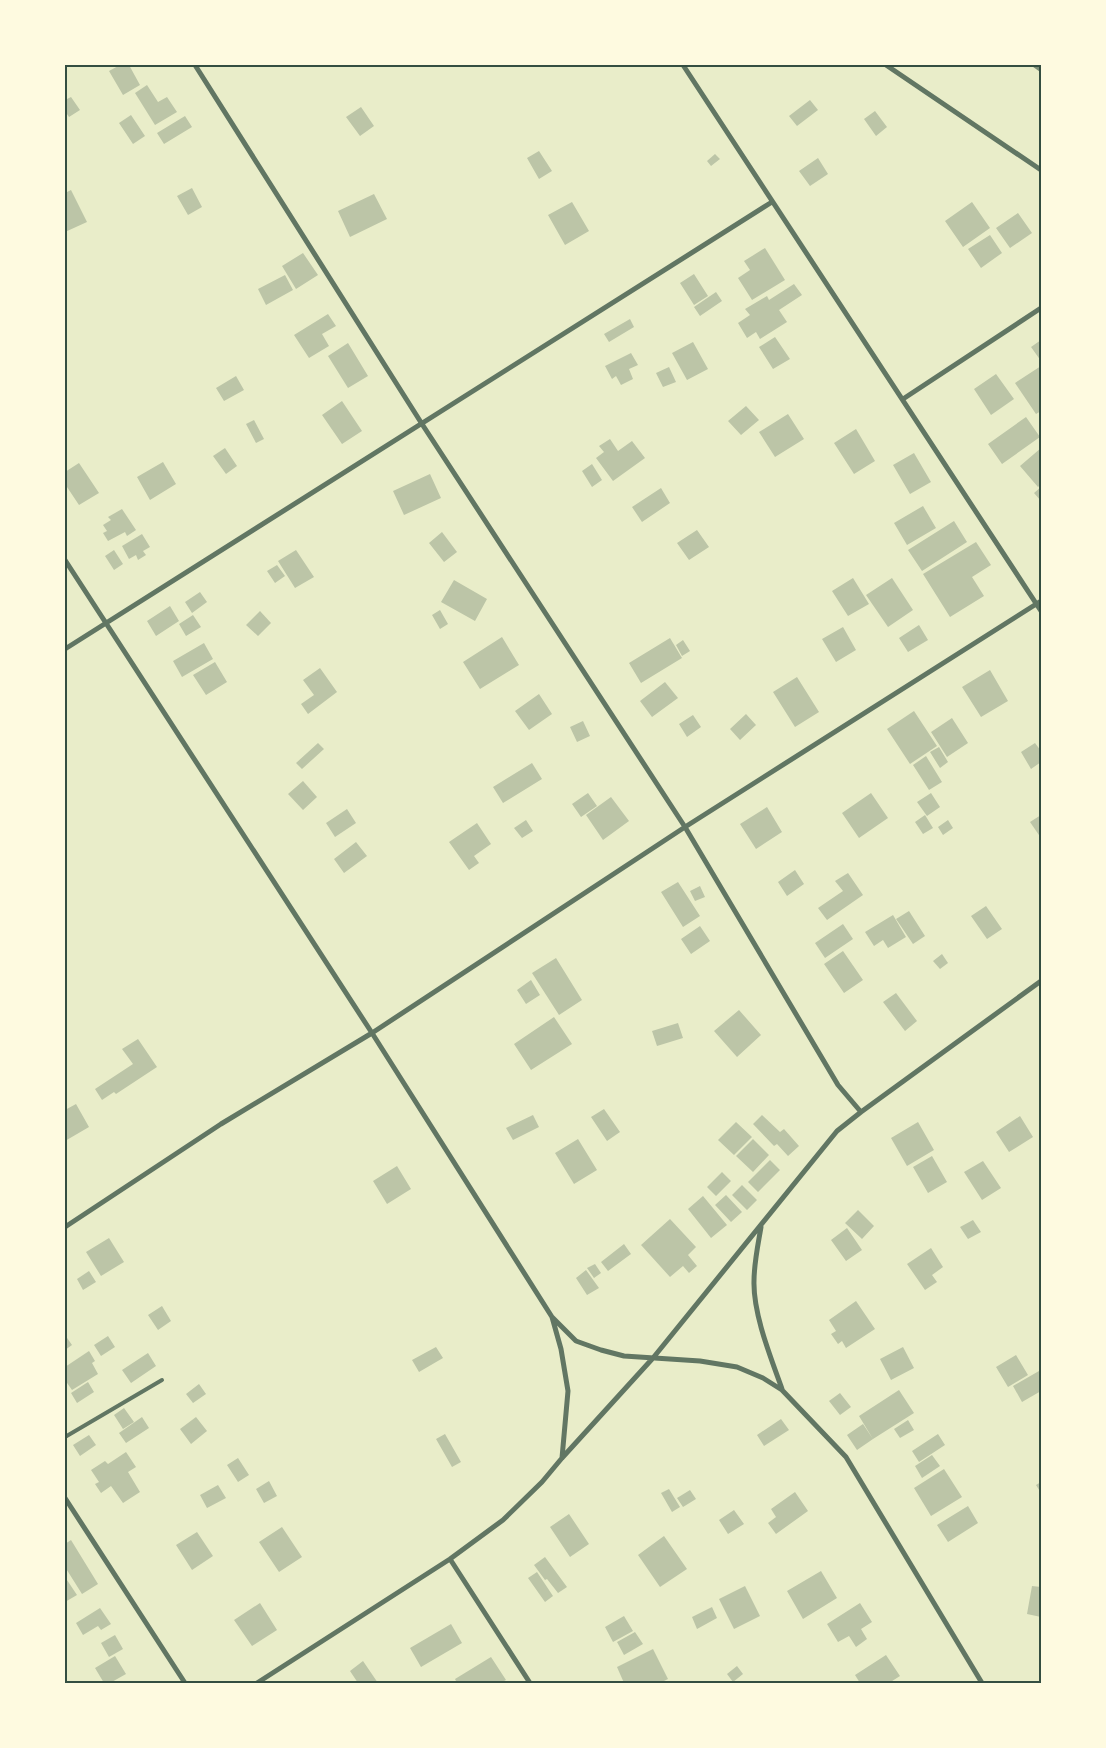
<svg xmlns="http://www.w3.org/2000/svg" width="1106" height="1748" font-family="'Work Sans',sans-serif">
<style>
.building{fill:#bcc5a7}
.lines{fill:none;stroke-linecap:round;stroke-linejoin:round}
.service{stroke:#617663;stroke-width:4}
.minor{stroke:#617663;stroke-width:5}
.rail{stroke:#7c8e77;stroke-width:4}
.neatline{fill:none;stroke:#344e41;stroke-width:2}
</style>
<rect width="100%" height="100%" fill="#e9edc9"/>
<path class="building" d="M120,65H129L140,85L123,95L109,71Z
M147,85L158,102L167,97L177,112L155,125L135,93Z
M71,97L80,110L69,117L65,111V100Z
M810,100L818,110L797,126L789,116Z
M361,107L374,126L360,136L346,117Z
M875,111L887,127L876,136L864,119Z
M131,115L145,136L133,144L119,123Z
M185,116L192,127L164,144L157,133Z
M539,151L552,171L539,179L527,158Z
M715,154L720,159L711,166L707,161Z
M818,158L828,174L810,186L799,171Z
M192,188L202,207L188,215L177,196Z
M71,190L87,222L65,232V193Z
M374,194L387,219L350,237L338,211Z
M572,202L589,231L565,245L548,215Z
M972,202L990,228L963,247L945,221Z
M1018,213L1032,233L1010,248L996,228Z
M990,235L1002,253L981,268L968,249Z
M765,248L785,280L752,300L738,278L750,270L744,261Z
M303,253L318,275L296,289L282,266Z
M694,274L708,296L694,305L680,283Z
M285,275L293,290L266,305L258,289Z
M794,284L802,295L779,310L787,322L760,339L756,332L747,338L738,323L750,315L745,309L767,296L769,300Z
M716,292L722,301L700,316L694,307Z
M328,314L336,326L322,334L329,346L309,358L294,335Z
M630,319L634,327L609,342L604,334Z
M775,337L790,359L773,369L759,347Z
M1041,340V361L1031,347Z
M693,342L708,369L687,380L672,353Z
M348,343L368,376L348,388L328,356Z
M631,353L638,365L629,369L633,379L621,385L616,376L612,379L605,366Z
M1041,366V411L1036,414L1015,383Z
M669,367L676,382L663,387L656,373Z
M996,374L1014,399L991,415L974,389Z
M236,376L244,390L224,401L216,388Z
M342,401L362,431L342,444L322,415Z
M746,406L759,420L741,435L728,421Z
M788,414L804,439L775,457L759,432Z
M1026,417L1040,437L1002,464L988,444Z
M254,420L264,439L256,443L246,424Z
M856,429L875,461L854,474L834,443Z
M610,439L618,451L632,441L645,458L613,481L596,458L604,452L599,446Z
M225,448L237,466L226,474L213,456Z
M1041,448V484L1038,487L1020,466Z
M914,453L931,482L910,494L893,465Z
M163,462L176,484L150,500L137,477Z
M79,463L99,493L79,505L65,484V472Z
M592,464L602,480L592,487L582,471Z
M430,474L441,498L404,515L393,491Z
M1041,487V501L1034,493Z
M661,488L670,503L642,522L632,507Z
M923,506L936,528L907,545L894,523Z
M122,509L136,530L127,536L125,532L108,541L103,533L107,531L103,525L111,520L108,517Z
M954,521L967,542L922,571L908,550Z
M697,530L709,547L689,560L677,543Z
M442,532L457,552L444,562L429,543Z
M142,534L150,547L143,551L146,555L138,560L136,555L129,559L122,546Z
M976,542L991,565L972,577L984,596L950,617L923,574Z
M114,550L123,564L114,570L105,556Z
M296,550L314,577L295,588L278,561Z
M277,565L285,576L275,583L267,571Z
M853,578L869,604L848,616L832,591Z
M892,578L913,610L888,627L866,595Z
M454,580L487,599L475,621L441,602Z
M200,592L207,602L192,613L185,602Z
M170,606L179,621L156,636L147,621Z
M440,610L448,624L440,629L432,615Z
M260,611L271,623L258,636L246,625Z
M193,615L201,627L186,636L179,624Z
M919,625L928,640L908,652L899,638Z
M843,627L856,650L836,662L822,639Z
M502,637L519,665L480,689L463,662Z
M670,638L682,658L641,683L629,663Z
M683,640L690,651L682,656L676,645Z
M204,643L213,659L182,677L173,661Z
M215,662L227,682L206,695L193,675Z
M320,668L337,692L308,714L301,704L314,695L303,680Z
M990,670L1008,701L981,717L962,687Z
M797,677L819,712L795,727L773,692Z
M665,682L678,698L652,717L640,701Z
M539,694L552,714L529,730L515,711Z
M914,711L937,746L910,764L887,729Z
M746,714L756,725L740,740L730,729Z
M693,715L701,727L687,737L679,724Z
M952,718L968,743L947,757L931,732Z
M583,721L590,736L577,742L570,727Z
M318,743L324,749L302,769L296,763Z
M1035,743L1041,751V762L1031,769L1021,752Z
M939,747L948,762L940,768L930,752Z
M926,756L942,782L929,790L913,765Z
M532,763L542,779L503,803L493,787Z
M303,781L317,797L303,810L288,794Z
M588,793L597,806L581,817L572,804Z
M871,793L888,818L859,838L842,813Z
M931,793L940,807L927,816L917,802Z
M611,797L629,821L603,840L586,815Z
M767,807L782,832L756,849L740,824Z
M347,809L356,823L335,837L326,823Z
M925,815L933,828L923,834L915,822Z
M1041,815V838L1030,822Z
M526,820L533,831L522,838L514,828Z
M948,820L953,828L943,835L938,827Z
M477,823L491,844L474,856L479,863L469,870L449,842Z
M356,842L367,856L344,873L334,859Z
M795,870L804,884L787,896L778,882Z
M848,873L863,895L827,920L818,908L843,891L835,881Z
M678,882L700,916L683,927L661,892Z
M700,886L705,897L695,901L690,891Z
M986,906L1002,929L987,939L971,916Z
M909,911L925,936L913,944L896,919Z
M893,915L906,937L888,948L883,940L874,946L865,932Z
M843,924L853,939L825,958L815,943Z
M700,926L710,941L691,954L681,939Z
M843,951L863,980L844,993L824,964Z
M942,954L948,963L940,969L933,961Z
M556,958L582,1000L559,1015L532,973Z
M531,980L540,995L526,1004L517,990Z
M896,993L917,1021L905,1031L883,1002Z
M739,1010L761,1035L737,1057L714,1031Z
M554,1017L572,1044L531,1070L514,1044Z
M678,1023L683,1038L657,1046L652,1031Z
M138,1039L157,1067L116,1094L114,1092L102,1100L95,1089L133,1064L122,1049Z
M76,1104L89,1127L65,1141V1110Z
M604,1109L620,1132L607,1141L591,1117Z
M533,1115L539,1127L513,1140L506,1128Z
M762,1115L780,1132L784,1129L799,1146L788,1156L777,1144L774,1146L753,1124Z
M1020,1116L1033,1137L1009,1152L996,1132Z
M736,1122L752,1137L734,1155L718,1140Z
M918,1122L934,1150L907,1166L891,1138Z
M578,1139L597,1170L574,1184L555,1153Z
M753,1139L769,1155L753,1172L736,1156Z
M932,1156L947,1182L928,1193L913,1167Z
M770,1160L780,1170L758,1192L748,1182Z
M983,1161L1001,1188L982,1200L964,1172Z
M397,1166L411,1189L387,1204L373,1181Z
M722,1172L731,1181L716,1196L707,1187Z
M742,1185L757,1200L747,1210L732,1195Z
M726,1195L742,1212L731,1222L715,1205Z
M703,1196L727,1225L711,1238L688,1209Z
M858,1210L874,1226L862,1239L845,1223Z
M670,1219L696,1247L688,1255L697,1266L689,1273L683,1266L670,1277L641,1245Z
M973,1220L981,1232L968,1239L960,1227Z
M847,1228L862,1250L846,1261L831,1240Z
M109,1238L124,1262L101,1276L86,1252Z
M624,1244L631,1254L608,1271L601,1262Z
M931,1248L943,1267L932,1275L937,1282L925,1290L907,1264Z
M595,1264L601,1273L594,1278L587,1268Z
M586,1270L599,1288L587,1295L576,1278Z
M89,1271L96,1282L83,1290L77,1279Z
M856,1301L875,1329L846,1348L842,1341L838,1344L831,1334L836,1331L829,1320Z
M162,1306L171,1321L158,1330L148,1315Z
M65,1335L72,1345L65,1350Z
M108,1336L115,1347L101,1356L94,1345Z
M436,1347L443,1358L419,1372L412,1360Z
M903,1347L914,1368L891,1380L880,1359Z
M89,1351L95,1361L92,1363L98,1374L72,1390L65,1380V1367Z
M148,1353L156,1366L131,1383L122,1370Z
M1016,1355L1028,1375L1008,1387L996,1367Z
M1039,1371L1041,1373V1391L1022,1402L1013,1386Z
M88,1382L94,1392L77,1403L71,1393Z
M199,1384L206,1394L193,1403L186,1394Z
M899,1390L914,1413L873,1439L859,1416Z
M840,1393L851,1407L840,1415L829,1401Z
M124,1408L134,1422L123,1429L114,1415Z
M142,1417L149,1428L126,1443L119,1433Z
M196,1417L207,1431L191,1444L180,1429Z
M781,1419L789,1430L764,1446L757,1435Z
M908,1420L914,1430L900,1438L894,1429Z
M863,1424L873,1439L857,1450L847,1435Z
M445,1434L461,1462L452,1467L436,1439Z
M938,1434L945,1445L919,1462L912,1451Z
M89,1435L96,1445L80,1456L73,1445Z
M126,1452L136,1467L128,1472L140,1492L123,1503L111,1486L101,1493L95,1484L99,1482L91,1470L105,1461L108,1464Z
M932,1455L940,1466L922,1478L915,1466Z
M238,1458L249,1475L238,1482L227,1465Z
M944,1469L962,1497L931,1516L914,1488Z
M269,1481L277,1496L264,1503L256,1489Z
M1041,1482V1493L1036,1485Z
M218,1485L226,1498L207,1508L200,1495Z
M669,1489L680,1507L672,1512L661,1493Z
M690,1490L696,1499L683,1507L677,1498Z
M795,1492L808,1511L776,1534L768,1523L776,1517L771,1509Z
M968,1506L978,1523L948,1542L937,1525Z
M734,1510L744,1524L728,1534L719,1520Z
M569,1514L589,1544L570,1557L550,1527Z
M282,1527L302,1557L279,1572L259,1542Z
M197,1532L213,1556L192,1570L176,1545Z
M664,1536L687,1569L660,1587L638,1555Z
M71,1540L98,1584L82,1594L65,1567V1544Z
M545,1557L567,1587L558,1593L547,1579L545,1580L534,1565Z
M821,1571L837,1598L803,1619L787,1591Z
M537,1572L553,1596L545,1602L528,1578Z
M65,1577L77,1595L65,1602Z
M745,1586L760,1616L734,1629L719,1599Z
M1032,1586L1041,1587V1617L1027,1614Z
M260,1603L277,1630L252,1646L234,1620Z
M860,1603L872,1622L861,1629L867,1639L856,1647L849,1636L838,1642L827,1624Z
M712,1607L717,1618L697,1629L692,1617Z
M100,1608L111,1624L101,1630L98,1626L83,1635L76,1623Z
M624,1616L633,1631L613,1642L605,1627Z
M451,1624L462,1643L421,1667L410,1648Z
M635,1632L643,1644L624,1655L617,1642Z
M115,1635L123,1649L109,1657L101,1643Z
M653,1649L668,1679L660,1683H624L617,1667Z
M886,1655L900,1676L889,1683H860L855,1675Z
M115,1656L126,1674L110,1683H104L95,1668Z
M491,1657L506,1680L500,1683H457L455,1679Z
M363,1661L378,1683H358L350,1671Z
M737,1666L743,1674L733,1682L727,1674Z"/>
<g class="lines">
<path class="service" d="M65,1437L162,1380"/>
<path class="minor" d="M195,65L422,424L685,827L838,1085L861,1112
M683,65L1041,611
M886,65L1041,170
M903,399L1041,308
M65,560L372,1033L552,1317L576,1341L601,1350L624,1356L700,1361L737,1367L763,1378L782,1390L846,1457L982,1683
M65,649L772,202
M65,1227L221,1124L372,1033L685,827L1041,601
M761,1227C758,1245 754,1263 754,1281C753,1314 771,1358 782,1389
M552,1317L561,1349L568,1391L562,1458
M65,1498L185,1683
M450,1559L530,1683
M257,1683L450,1559L503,1520L542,1482L562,1458L653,1358L837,1131L861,1112L1041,981"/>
<path class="rail" d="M1034,65L1041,70"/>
</g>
<rect width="1106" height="1748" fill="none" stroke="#fefae0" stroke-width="132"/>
<rect x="66" y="66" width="974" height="1616" class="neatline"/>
</svg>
